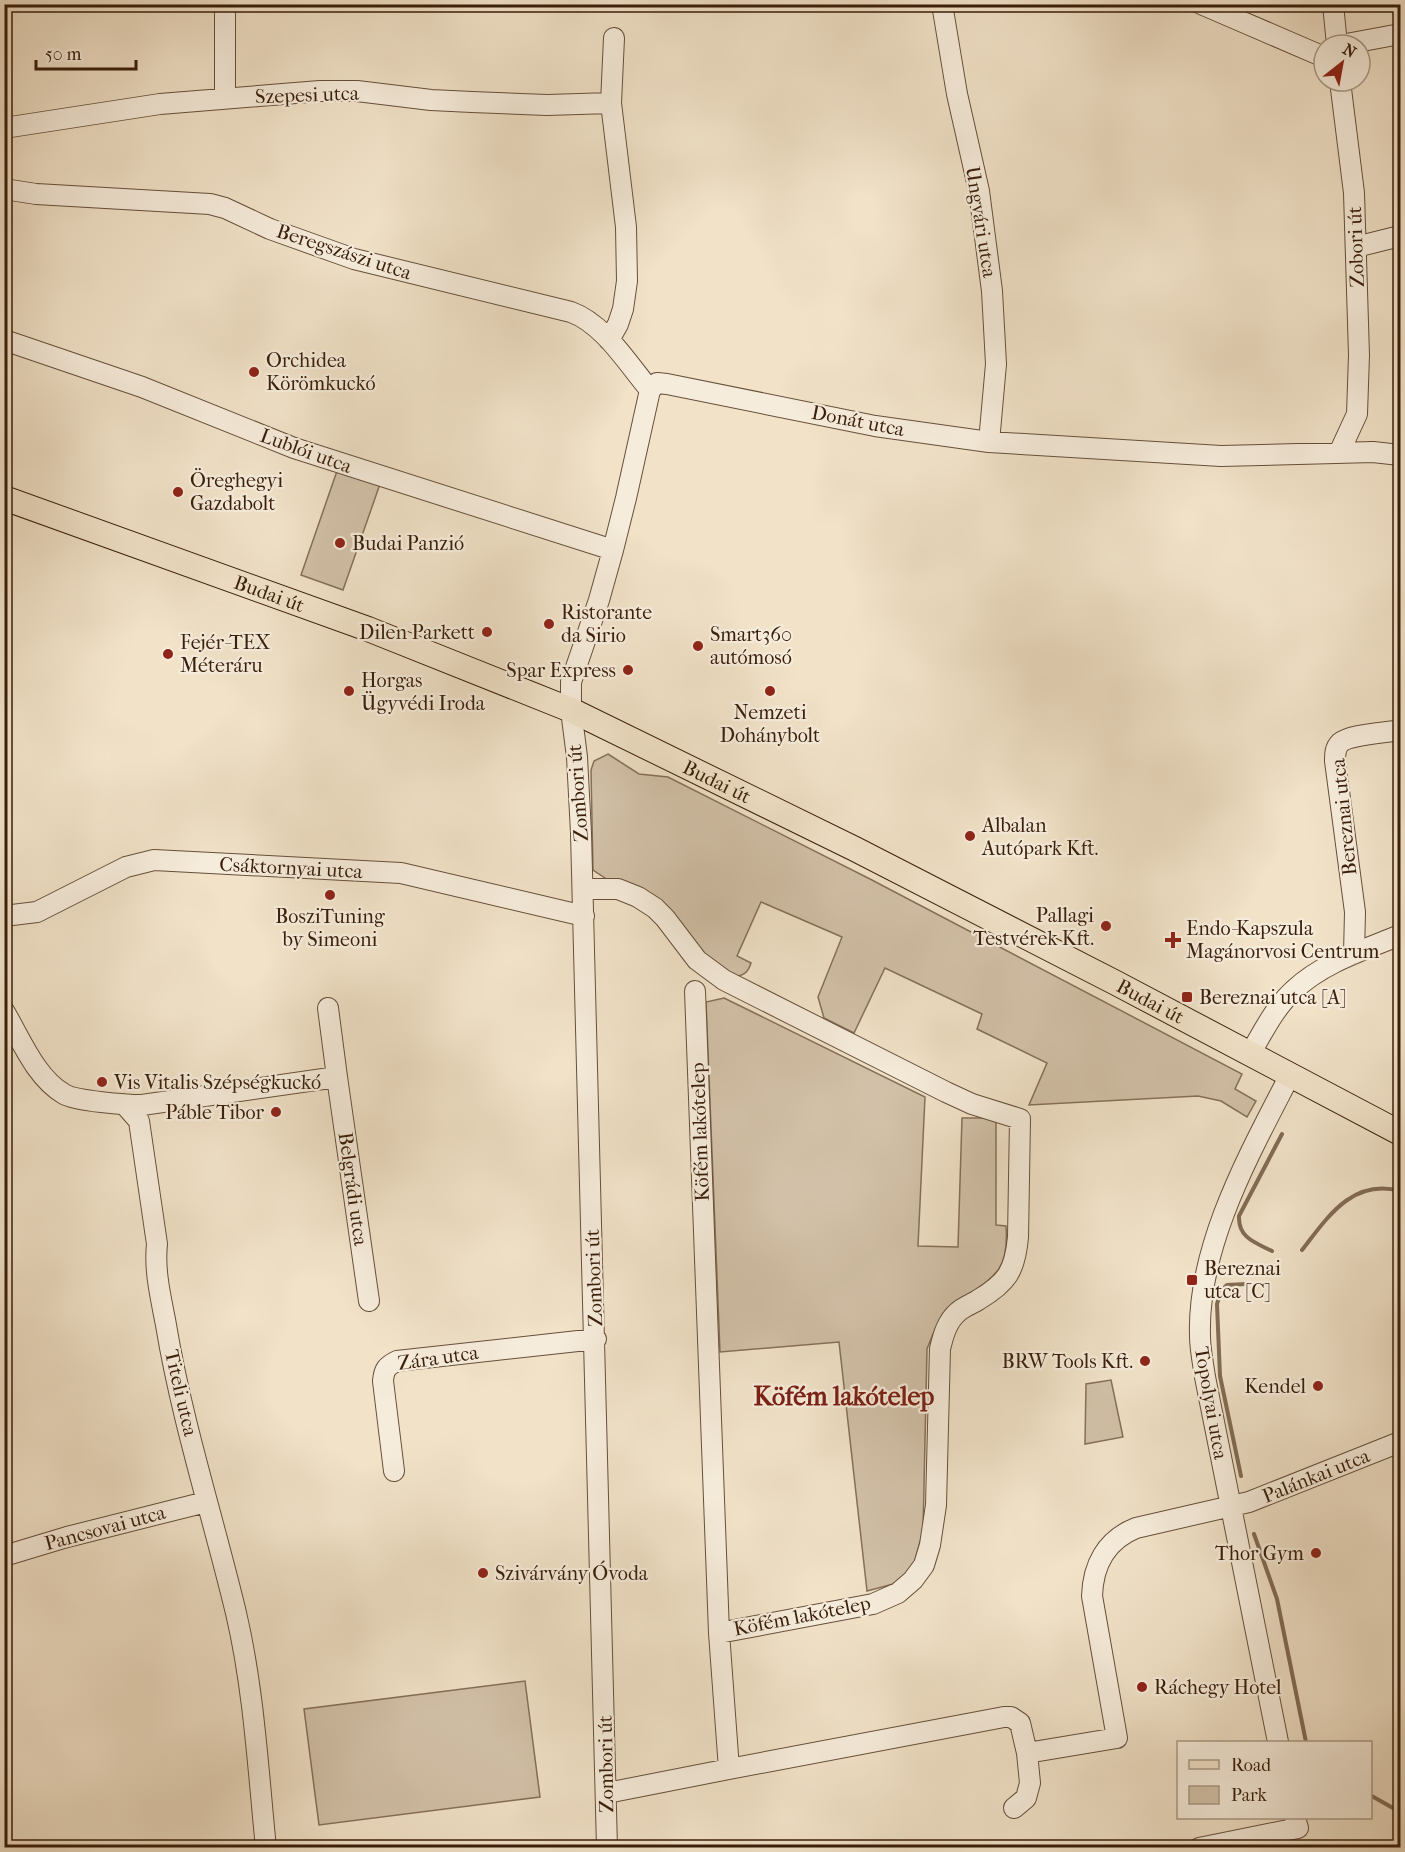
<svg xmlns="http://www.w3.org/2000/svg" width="1405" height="1852" font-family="'IM FELL French Canon',serif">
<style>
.green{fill:#d2c1a8;stroke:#867059;stroke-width:1.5}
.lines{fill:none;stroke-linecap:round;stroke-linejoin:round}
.stream{stroke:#826b55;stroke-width:4}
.minor-casing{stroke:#674f3a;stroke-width:22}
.major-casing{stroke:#391e0a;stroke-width:26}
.minor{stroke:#f6ecdb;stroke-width:20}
.major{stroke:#f1e2c8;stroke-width:24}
.poi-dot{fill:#8f2418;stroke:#f6ecdb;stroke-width:2}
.labels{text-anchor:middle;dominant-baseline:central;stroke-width:4.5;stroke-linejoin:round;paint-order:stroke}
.street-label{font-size:20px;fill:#391e0a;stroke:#f6ecdb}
.poi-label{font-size:20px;fill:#391e0a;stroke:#f6ecdb;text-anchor:start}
.district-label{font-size:26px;font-weight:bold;fill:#7a1f14;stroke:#f6ecdb}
</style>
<rect width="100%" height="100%" fill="#f1e2c8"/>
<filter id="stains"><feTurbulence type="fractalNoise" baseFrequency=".00333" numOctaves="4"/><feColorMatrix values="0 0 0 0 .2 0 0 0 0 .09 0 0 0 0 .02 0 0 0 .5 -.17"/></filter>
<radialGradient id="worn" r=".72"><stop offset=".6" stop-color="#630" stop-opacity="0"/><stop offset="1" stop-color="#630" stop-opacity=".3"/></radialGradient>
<path class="green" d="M337,471L380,484L343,590L301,575Z
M608,754L639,774L668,777L870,879L1242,1074L1235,1089L1256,1101L1247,1117L1221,1101L1198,1096L1029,1105L1047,1063L977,1029L982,1014L885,968L854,1033L824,1018L818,997L842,937L761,902L737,956L751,963C748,973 743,976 733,977L614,884L593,870L591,770L594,761Z
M724,998L925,1097L918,1246L958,1247L962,1118H996V1225L1006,1226C1009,1267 998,1275 965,1297C959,1302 951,1306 946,1311C937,1322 932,1336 927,1349L923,1531L914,1564L897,1583L867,1591L839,1342L720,1352L706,1002Z
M1111,1380L1123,1437L1085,1444L1086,1384Z
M525,1681L540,1797L319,1825L304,1709Z"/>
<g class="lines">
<path class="stream" d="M1302,1250C1327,1218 1352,1178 1400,1191
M1272,1251C1256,1243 1238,1238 1239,1216L1282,1134
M1241,1476L1220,1376L1217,1304L1221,1291L1227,1285L1246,1284
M1254,1534L1277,1599L1306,1742
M1370,1795L1400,1812"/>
<g class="minor-casing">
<path id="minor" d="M225,4V98
M942,4L957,94L979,191L992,291L996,364L989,442
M1201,4L1324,57
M1333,4L1337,45
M1341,45L1400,34
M4,128L160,104L320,91H357L431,100L472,102L547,105L611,103
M4,189L36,194L210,204L225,208L270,229L354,259L571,312C604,324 627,363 650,390
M1356,247L1400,236
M4,340L142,387L294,448L613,550
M609,340L618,324L623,309L627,281L626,227L611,103L614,38
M1339,453L1357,414L1359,355L1354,193L1340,81
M583,889H618L638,897L655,908L665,918L697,960L724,980L946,1092L972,1104L1020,1119L1018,1237C1015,1271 1007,1283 978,1300C972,1304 963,1307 958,1312C947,1321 943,1336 940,1349L936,1505L930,1545L924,1565L913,1580L898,1593L873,1604L719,1633L729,1769L1004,1717H1011L1020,1723L1027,1753L1117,1738L1092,1596C1093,1565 1106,1540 1136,1528L1249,1502L1400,1442
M4,916L37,912L126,867L154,860L401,873L584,916
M1354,954L1355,912L1335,761C1335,754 1335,748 1340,743C1350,734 1386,733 1400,730
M695,991L719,1633
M4,1011C21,1039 35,1077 64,1094C75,1101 127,1105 142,1105L337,1077L328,1008
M1250,1054C1263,1032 1275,1007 1294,990C1324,962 1364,950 1400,935
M337,1077L369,1301
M125,1105L139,1121L157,1244C154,1271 161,1298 166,1325C182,1422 213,1517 236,1613C254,1690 258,1769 266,1848
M394,1471L383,1381C384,1369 387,1366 397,1361L596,1339
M4,1556L67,1537L206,1502
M1278,1742L1205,1377C1203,1363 1200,1349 1200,1336C1197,1246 1250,1153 1290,1075
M607,1793L729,1769
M1014,1808L1026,1798L1030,1783L1027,1753
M607,1848L581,833L577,757L571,710V682L599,600L613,550L626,498L650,390L657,383L667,384L875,426L989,442L1221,456L1373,452L1400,455
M1199,1848L1298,1828L1295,1818"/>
</g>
<g class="major-casing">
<g id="major">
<path id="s1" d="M4,498L368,629L571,710L855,849L1116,983L1400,1133"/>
</g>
</g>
<use href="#minor" class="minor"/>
<use href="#major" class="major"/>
</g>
<g class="poi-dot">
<circle cx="254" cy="372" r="6"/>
<circle cx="178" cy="492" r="6"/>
<circle cx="340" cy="543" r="6"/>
<circle cx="549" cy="624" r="6"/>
<circle cx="487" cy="632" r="6"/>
<circle cx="698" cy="646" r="6"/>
<circle cx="168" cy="654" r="6"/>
<circle cx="628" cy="670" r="6"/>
<circle cx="349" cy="691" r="6"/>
<circle cx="770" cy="691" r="6"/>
<circle cx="970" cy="836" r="6"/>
<circle cx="330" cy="895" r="6"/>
<circle cx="1106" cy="926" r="6"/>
<path d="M1170 931h6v6h6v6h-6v6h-6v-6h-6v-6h6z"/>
<rect x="1181" y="991" width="12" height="12" rx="3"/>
<circle cx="102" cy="1082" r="6"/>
<circle cx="276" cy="1112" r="6"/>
<rect x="1186" y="1274" width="12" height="12" rx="3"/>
<circle cx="1145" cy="1361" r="6"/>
<circle cx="1318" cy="1386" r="6"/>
<circle cx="1316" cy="1553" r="6"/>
<circle cx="483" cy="1573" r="6"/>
<circle cx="1142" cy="1687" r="6"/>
</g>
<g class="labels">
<g class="street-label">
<text transform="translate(307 95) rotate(-2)">Szepesi utca</text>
<text transform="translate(981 222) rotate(81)">Ungvári utca</text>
<text transform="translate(1356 247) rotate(-92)">Zobori út</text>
<text transform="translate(344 252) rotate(18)">Beregszászi utca</text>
<text transform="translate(858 421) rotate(11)">Donát utca</text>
<text transform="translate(306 451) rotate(20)">Lublói utca</text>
<text stroke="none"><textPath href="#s1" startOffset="282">Budai út</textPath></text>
<text stroke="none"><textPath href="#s1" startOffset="768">Budai út</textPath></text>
<text transform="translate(578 793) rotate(-94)">Zombori út</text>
<text transform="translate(1344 817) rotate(-96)">Bereznai utca</text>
<text transform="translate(291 868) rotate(3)">Csáktornyai utca</text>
<text stroke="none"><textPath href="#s1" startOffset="1254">Budai út</textPath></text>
<text transform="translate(700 1132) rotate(-92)">Köfém lakótelep</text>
<text transform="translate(353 1189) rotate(82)">Belgrádi utca</text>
<text transform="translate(594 1278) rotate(-92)">Zombori út</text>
<text transform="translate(438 1358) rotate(-8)">Zára utca</text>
<text transform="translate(181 1393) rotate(77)">Titeli utca</text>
<text transform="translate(1211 1403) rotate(80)">Topolyai utca</text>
<text transform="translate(1316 1476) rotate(-22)">Palánkai utca</text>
<text transform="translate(105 1528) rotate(-15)">Pancsovai utca</text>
<text transform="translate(802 1616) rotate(-11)">Köfém lakótelep</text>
<text transform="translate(606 1764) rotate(-91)">Zombori út</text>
</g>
<g class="poi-label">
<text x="266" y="360">Orchidea<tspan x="266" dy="23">Körömkuckó</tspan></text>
<text x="190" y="480">Öreghegyi<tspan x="190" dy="23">Gazdabolt</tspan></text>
<text x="352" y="543">Budai Panzió</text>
<text x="561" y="612">Ristorante<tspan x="561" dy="23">da Sirio</tspan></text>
<text x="475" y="632" text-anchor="end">Dilen Parkett</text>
<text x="710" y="634">Smart360<tspan x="710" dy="23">autómosó</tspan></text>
<text x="180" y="642">Fejér-TEX<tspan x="180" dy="23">Méteráru</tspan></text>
<text x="616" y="670" text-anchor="end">Spar Express</text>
<text x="361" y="680">Horgas<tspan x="361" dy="23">Ügyvédi Iroda</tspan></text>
<text x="770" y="712" text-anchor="middle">Nemzeti<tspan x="770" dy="23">Dohánybolt</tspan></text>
<text x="982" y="825">Albalan<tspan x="982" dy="23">Autópark Kft.</tspan></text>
<text x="1094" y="915" text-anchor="end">Pallagi<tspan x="1094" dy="23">Testvérek Kft.</tspan></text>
<text x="330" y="916" text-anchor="middle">BosziTuning<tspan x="330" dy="23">by Simeoni</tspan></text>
<text x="1186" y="928">Endo-Kapszula<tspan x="1186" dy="23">Magánorvosi Centrum</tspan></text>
<text x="1199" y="997">Bereznai utca [A]</text>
<text x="114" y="1082">Vis Vitalis Szépségkuckó</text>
<text x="264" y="1112" text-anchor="end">Páble Tibor</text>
<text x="1204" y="1268">Bereznai<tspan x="1204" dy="23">utca [C]</tspan></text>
<text x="1133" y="1361" text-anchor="end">BRW Tools Kft.</text>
<text x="1306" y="1386" text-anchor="end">Kendel</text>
<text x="1304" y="1553" text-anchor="end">Thor Gym</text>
<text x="495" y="1573">Szivárvány Óvoda</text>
<text x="1154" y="1687">Ráchegy Hotel</text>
</g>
<g class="district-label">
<text x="844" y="1396">Köfém lakótelep</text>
</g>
</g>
<rect width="1405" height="1852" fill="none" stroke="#f1e2c8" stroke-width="24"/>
<rect x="6" y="6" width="1393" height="1840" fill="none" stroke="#391e0a" stroke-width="3"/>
<rect x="12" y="12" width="1381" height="1828" fill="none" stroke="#391e0a" stroke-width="1.5"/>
<rect x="1177" y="1741" width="195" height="78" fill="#f6ecdb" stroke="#aa9a87" stroke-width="1.5"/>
<rect x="1189" y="1760" width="30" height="9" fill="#f1e2c8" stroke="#aa9a87" stroke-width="1.5"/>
<text x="1231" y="1771" font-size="18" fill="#391e0a">Road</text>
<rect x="1189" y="1786" width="30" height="18" fill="#d2c1a8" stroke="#aa9a87" stroke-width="1.5"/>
<text x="1231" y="1801" font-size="18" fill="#391e0a">Park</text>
<g transform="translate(1342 63) rotate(31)"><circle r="28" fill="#f6ecdb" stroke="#aa9a87" stroke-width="1.5"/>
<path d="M0-4.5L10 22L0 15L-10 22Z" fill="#8f2418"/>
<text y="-9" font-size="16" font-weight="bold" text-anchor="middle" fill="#391e0a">N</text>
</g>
<path d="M36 60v9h100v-9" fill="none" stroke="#391e0a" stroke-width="3"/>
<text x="45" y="60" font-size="18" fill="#391e0a" stroke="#f6ecdb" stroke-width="4.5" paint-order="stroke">50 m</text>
<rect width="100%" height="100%" filter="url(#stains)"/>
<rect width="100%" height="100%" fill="url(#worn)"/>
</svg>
